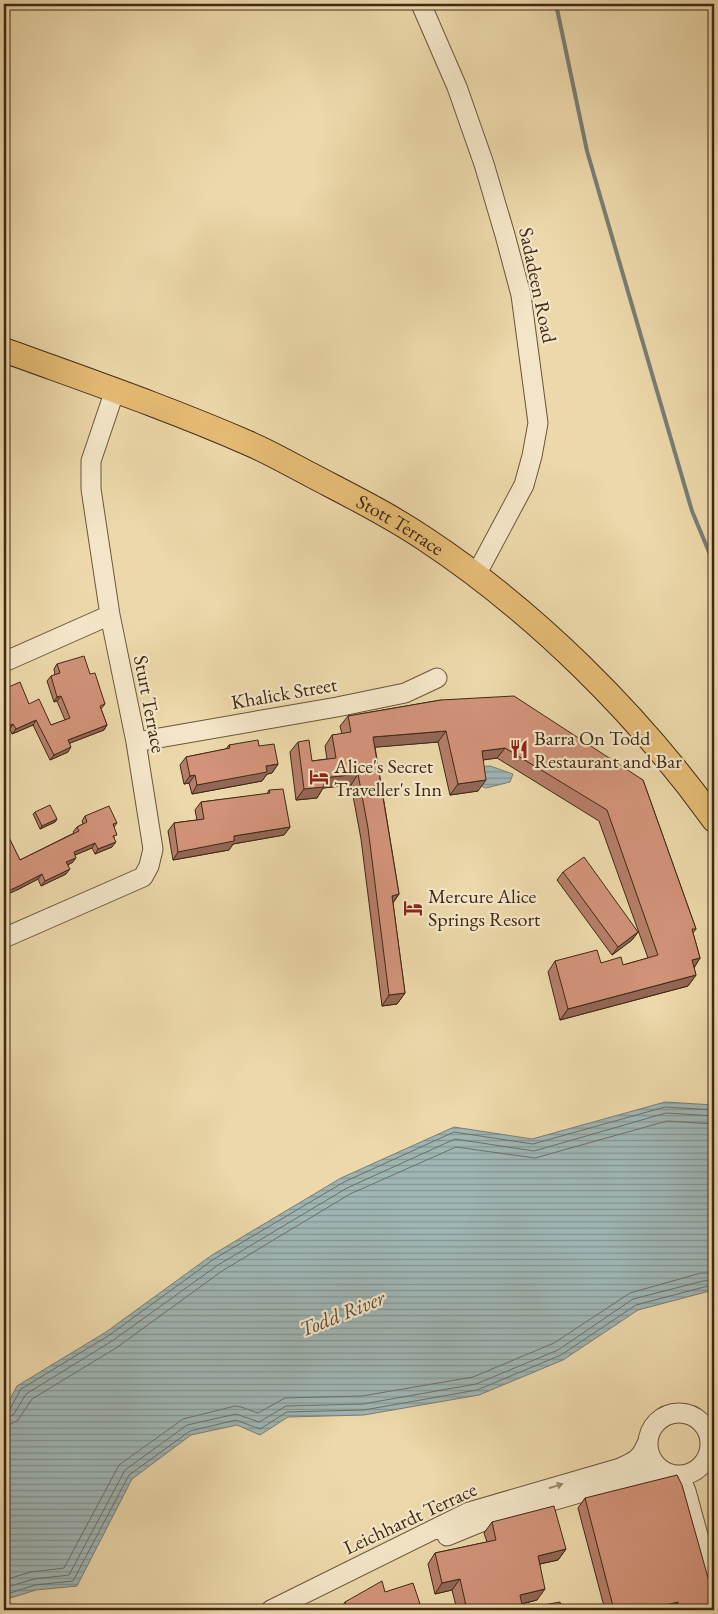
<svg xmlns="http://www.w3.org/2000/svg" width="718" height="1614" font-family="'EB Garamond',serif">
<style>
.water{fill:url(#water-rules);stroke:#797e75}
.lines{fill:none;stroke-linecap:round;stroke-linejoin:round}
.shore{stroke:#707065;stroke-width:1}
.stream{stroke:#797e75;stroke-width:4}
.minor-casing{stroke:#6b553a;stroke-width:21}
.major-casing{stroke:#402915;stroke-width:26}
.minor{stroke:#f3e6c8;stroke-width:19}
.major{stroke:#e6bc75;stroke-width:24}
.wall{fill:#b57e68;stroke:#402915}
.shaded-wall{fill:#936755;stroke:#402915}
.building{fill:#d29379;stroke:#402915}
.oneway{fill:#9a886e}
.labels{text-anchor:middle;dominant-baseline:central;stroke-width:4.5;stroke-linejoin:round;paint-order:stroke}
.street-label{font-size:20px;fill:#402915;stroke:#f3e6c8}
.poi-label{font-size:20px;fill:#402915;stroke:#f3e6c8;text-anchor:start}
.water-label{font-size:21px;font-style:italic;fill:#584c3d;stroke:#f3e6c8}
</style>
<defs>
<pattern id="water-rules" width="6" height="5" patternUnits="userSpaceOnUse" patternTransform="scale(1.25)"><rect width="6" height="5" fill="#9fb6b5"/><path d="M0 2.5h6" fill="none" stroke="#839492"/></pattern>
</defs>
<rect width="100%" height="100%" fill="#ecd8aa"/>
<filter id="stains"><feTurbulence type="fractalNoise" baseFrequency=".004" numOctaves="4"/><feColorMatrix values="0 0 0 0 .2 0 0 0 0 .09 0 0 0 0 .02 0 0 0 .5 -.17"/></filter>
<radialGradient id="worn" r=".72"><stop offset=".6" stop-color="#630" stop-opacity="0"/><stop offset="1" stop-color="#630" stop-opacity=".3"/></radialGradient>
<path class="water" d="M490,766L513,774L510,782L486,788L477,784L475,767Z
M665,1102L714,1105V1291L706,1292L638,1310L563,1360L479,1395L364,1415L288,1417L260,1435L237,1425L191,1435L132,1479L77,1586L36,1590L4,1600V1410L17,1386L106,1332L212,1255L341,1178L454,1127L532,1139Z"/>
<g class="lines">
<path class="shore" d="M4,1412L10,1409L21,1389L108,1336L214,1259L344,1182L454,1132L533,1144L665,1107L714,1110
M4,1418L9,1417L14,1414L26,1394L112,1341L218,1265L347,1188L455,1139L534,1151L666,1113L714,1116
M4,1425L11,1424L18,1420L32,1399L116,1348L222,1271L350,1194L456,1147L535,1158L667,1121L714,1124
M4,1580L31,1572L64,1568L119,1465L183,1419L235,1406L241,1407L258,1413L285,1398L362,1396L473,1377L554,1343L630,1293L701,1273H714
M4,1588L34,1579L69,1575L125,1470L187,1425L236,1414L259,1422L286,1406L363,1404L476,1384L558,1350L633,1299L703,1281L714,1280
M4,1595L35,1585L73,1581L129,1475L190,1431L236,1420L260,1429L287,1412L364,1410L477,1390L561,1355L636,1305L704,1287L714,1286"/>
<path class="stream" d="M556,4L587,151L692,511L714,564"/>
<g class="minor-casing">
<path id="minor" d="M421,4L457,87L484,164L505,235L521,295L538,423L532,456L524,485L476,575
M4,662L110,615
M136,742L337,707L405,693L437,678
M4,938L143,877L149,866L153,849L136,742L110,615L91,489V461L115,390
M648 1444a31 31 0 1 1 62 0a31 31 0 1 1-62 0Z
M676,1475L682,1482L686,1491L714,1594
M447,1536L486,1520L645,1474L668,1473
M271,1610L469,1512L620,1468C637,1461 641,1458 648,1441"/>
</g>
<g class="major-casing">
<g id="major">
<path id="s1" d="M4,350C86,380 168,408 248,443C269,452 290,464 311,475C349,495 388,514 425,539C534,611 638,714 714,820"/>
</g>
</g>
<use href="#minor" class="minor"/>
<use href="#major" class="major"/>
</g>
<path class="wall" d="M57,664L90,674L105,704L101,709L107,725L104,730L70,743L68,752L50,760L33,725L12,734L10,729L4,732V689L29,704L51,725L65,720L57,701L54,702L47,681L51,676L55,675L54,669Z
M441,700L643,780L696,929L693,933L700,958L694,968L696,975L688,986L560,1020L548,972L555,961L601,963L623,965L648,958L599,821L497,758L483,760L478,791L450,795L438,742L375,747L399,894L393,903L405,993L397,1004L382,1006L361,839L351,785L323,788L317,798L296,800L290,752L298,742L312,761L327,759L325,746L332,735L342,734L340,726L348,716Z
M229,745L259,746L278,764L272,773L267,774L262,781L192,794L189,783L184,784L180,765L186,757L226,749Z
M269,790L290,827L284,835L233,844L229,850L173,860L168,831L174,823L197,820L195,810L201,802L267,794Z
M35,812L57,819L55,822L40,829L33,814Z
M85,816L117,823L114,827V839L112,847L95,854L92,848L75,855L73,862L68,865L66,874L41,886L38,879L17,890L8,837L20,860L74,833L73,832L77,827L83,824L82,821Z
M563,872L638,932L632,940L612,955L557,880Z
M585,1498L714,1610H605L578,1508Z
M492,1522L566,1549L558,1560L540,1564L537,1600L522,1604L523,1610H457L452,1590L435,1594L428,1564L435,1553L487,1542L484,1533Z
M385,1592L422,1610H339L345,1602Z"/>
<path class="shaded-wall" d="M61,696L57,701L54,702L57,697Z
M36,720L33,725L12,734L16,729Z
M13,724L10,729L4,732V728Z
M107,725L104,730L65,745L68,740Z
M446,731L438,742L366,748L373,737Z
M71,747L68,752L50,760L54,755Z
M505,748L497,758L474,761L482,751Z
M278,764L272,773L267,774L262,781L192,794L197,785L266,766Z
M358,774L351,785L323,788L317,798L296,800L304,789L323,778Z
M195,775L189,783L184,784L190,776Z
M486,780L478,791L450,795L458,784Z
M57,819L55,822L40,829L42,826Z
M290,827L284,835L233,844L229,850L173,860L178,852L234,836Z
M116,842L112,847L95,854L98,849Z
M95,843L92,848L70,857L74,852Z
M76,858L73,862L63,867L66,862Z
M70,869L66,874L41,886L45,881Z
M42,874L38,879L17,890L4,896V893Z
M399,894L391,905L392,896Z
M638,932L632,940L612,955L618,947Z
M700,958L693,969L692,960Z
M696,975L688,986L560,1020L568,1009Z
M405,993L397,1004L382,1006L389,995Z
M566,1549L558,1560L530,1566L538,1556Z
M460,1579L452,1590L435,1594L442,1583Z
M545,1589L537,1600L512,1606L520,1595Z
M678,1602L672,1610H646Z"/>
<path class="building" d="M84,656L90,674L95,673L105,704L100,706L107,725L68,740L71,747L54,755L36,720L16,729L13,724L4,728V689L20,682L29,704L39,699L51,725L70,718L61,696L57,697L51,676L60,673L57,664Z
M514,696L643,780L696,929H692L700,958L692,960L696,975L568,1009L555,961L597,950L601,963L621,957L623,965L658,955L607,810L505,748L482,751L486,780L458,784L446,731L373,737L399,894L392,896L405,993L389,995L368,828L358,774L323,778L324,787L304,789L298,742L309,740L312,761L336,758L332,735L351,732L348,716L441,700Z
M258,740L259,746L274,744L278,764L266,766L267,772L197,785L195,775L190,776L186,757L230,748L229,745Z
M283,789L290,827L234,836V841L178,852L174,823L204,819L201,802L270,793L269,790Z
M50,805L57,819L42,826L35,812Z
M109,806L117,823L113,824L117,835L113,836L116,842L98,849L95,843L74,852L76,858L66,862L70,869L45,881L42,874L21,885L4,893V827L20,860L79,831L77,827L87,822L85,816Z
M584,857L638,932L618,947L563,872Z
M677,1475L682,1485L714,1599V1610H679L678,1602L646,1610H614L585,1498Z
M554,1506L566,1549L538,1556L545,1589L520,1595L523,1610H467L460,1579L442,1583L435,1553L496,1540L492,1522Z
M382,1581L385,1592L413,1583L422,1610H348L345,1602Z
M560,1602L562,1610H539L538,1606Z"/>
<defs><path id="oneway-solid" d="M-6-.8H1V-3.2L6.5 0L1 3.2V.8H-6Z" transform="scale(1.25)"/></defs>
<use class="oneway" href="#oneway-solid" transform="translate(556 1486) rotate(-17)"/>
<defs>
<g id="restaurant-bare" transform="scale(1.5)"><path d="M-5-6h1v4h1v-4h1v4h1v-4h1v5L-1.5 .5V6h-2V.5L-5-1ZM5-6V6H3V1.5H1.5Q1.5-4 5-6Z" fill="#8f2418" stroke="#f3e6c8" stroke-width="2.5" paint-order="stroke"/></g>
<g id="hotel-bare" transform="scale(1.5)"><path d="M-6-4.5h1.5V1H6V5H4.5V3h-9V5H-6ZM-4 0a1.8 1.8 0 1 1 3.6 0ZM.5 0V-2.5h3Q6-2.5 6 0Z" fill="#8f2418" stroke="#f3e6c8" stroke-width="2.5" paint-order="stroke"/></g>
</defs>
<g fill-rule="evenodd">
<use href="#restaurant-bare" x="519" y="749"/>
<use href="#hotel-bare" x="319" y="777"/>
<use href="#hotel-bare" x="413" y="908"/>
</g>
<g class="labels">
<g class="street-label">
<text transform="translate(538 285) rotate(78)">Sadadeen Road</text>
<text stroke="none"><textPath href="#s1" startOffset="434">Stott Terrace</textPath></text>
<text transform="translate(284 693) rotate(-10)">Khalick Street</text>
<text transform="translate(150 704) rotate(79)">Sturt Terrace</text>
<text transform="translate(410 1518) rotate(-25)">Leichhardt Terrace</text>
</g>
<g class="poi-label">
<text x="534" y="738">Barra On Todd<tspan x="534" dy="23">Restaurant and Bar</tspan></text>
<text x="334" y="766">Alice's Secret<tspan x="334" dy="23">Traveller's Inn</tspan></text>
<text x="428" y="896">Mercure Alice<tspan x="428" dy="23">Springs Resort</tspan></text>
</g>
<g class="water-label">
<text transform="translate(342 1313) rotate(-22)">Todd River</text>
</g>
</g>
<rect width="718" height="1614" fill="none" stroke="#ecd8aa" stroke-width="20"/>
<rect x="5" y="5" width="708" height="1604" fill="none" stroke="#402915" stroke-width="2.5"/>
<rect x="10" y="10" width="698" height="1594" fill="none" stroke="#402915"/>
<rect width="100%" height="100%" filter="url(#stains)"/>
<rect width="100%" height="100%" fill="url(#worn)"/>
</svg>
